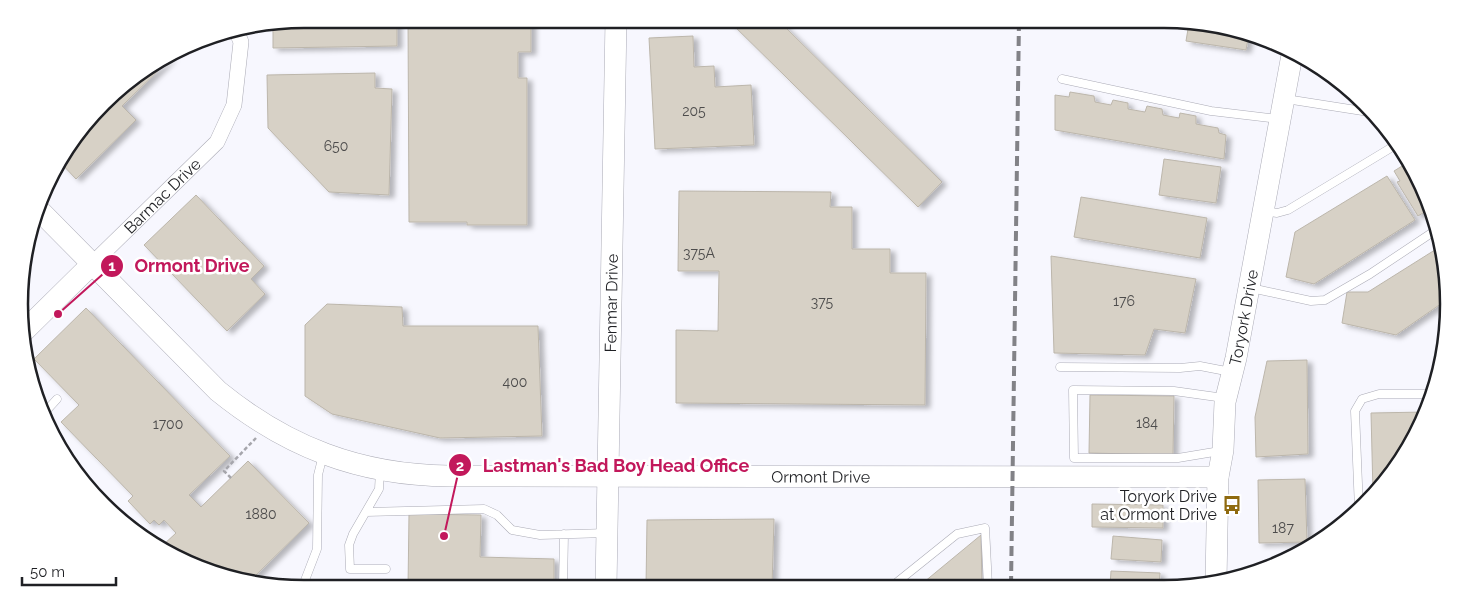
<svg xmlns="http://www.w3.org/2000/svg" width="1467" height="607" font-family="Raleway,sans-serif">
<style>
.building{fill:#d7d1c6;stroke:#bcb6ab;filter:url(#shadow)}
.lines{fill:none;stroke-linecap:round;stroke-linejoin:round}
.lane-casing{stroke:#ababb6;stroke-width:9}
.street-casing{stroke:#ababb6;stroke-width:16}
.secondary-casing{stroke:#ababb6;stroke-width:22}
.path{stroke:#a6a6ac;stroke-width:2.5;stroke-dasharray:4 2.5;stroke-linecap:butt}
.lane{stroke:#fff;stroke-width:8}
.street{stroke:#fff;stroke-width:15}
.secondary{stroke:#fff;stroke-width:21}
.rail{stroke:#828287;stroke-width:4;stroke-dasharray:10 5;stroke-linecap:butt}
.labels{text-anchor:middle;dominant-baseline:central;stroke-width:5;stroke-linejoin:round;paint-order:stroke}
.number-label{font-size:14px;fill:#4d4c4c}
.street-label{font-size:16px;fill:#1f2024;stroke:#fff}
.poi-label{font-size:16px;fill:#1f2024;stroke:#fff;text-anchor:end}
.rim{fill:none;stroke:#1f2024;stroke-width:2.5}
.leader{fill:none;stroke:#c2185b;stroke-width:2}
.callout-dot{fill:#c2185b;stroke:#fff;stroke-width:2}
.mark-label{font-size:15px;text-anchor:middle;font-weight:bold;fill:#fff}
.callout-label{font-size:18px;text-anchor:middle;font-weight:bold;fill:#c2185b;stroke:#fff;stroke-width:5;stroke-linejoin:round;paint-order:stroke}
</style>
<defs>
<filter id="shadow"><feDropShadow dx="5" dy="3" stdDeviation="2.5" flood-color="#0004"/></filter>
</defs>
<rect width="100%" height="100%" fill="#f7f7fe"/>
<path class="building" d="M304,19H397V46L273,48V24Z
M408,19H531V52H518V78H527V225H467V222H409Z
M727,19H777L942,182L918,207Z
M1189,23L1249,33L1246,50L1186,41Z
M693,36L694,67L714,66L715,87L751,85L754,145L655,149L649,38Z
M171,58L122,106L136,120L76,179L58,160L116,89Z
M375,73V88L392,89L389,195L329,192L268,128L267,75Z
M1070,92L1094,96L1095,102L1111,105L1113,100L1128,103V109L1145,112L1147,106L1162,109L1163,115L1179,118L1180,113L1196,116V124L1218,128L1219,133L1226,135L1224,159L1055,130V95L1069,97Z
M1164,159L1221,167L1216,203L1159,195Z
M1407,163L1419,177L1428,210L1418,216L1397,182L1400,181L1394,171Z
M1387,176L1415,220L1314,284L1286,277L1295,232Z
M679,191L831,192L830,207H852V249H890V273H926L925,405L676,403V330L718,331L719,271H678Z
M196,195L264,266L251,279L265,294L227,331L144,245Z
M1081,197L1207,218L1200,258L1074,237Z
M1438,248L1448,285L1445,301L1396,335L1342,323L1347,292H1368Z
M1051,256L1196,279L1185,333L1154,329L1145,355L1054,353Z
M327,304L402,307L403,326H538L542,436L440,438L332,414L305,396V325Z
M86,308L230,456L189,495L201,507L248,461L309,523L251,580L212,573L162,546L176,533L164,520L159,525L154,520L150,524L128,501L133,496L61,422L79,405L34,359Z
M1307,360L1308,454L1256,457L1255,417L1267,361Z
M1090,395L1174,396L1173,455L1089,453Z
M1425,412L1400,461L1373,493L1371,413Z
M1305,479L1307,542L1259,543L1258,480Z
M1092,504L1163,505V528L1092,527Z
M409,514L481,515L480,557L554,559V588H408Z
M774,519L772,587H646L647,520Z
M981,535L982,586L918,587Z
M1113,536L1162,540L1161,562L1111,559Z
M1111,571L1160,573L1159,586H1110Z"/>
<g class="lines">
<g class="lane-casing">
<path id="lane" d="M1062,79L1211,111L1278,119
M1286,99L1369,112
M1265,211L1277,213L1288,210L1394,146
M1251,288L1311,301L1325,300L1370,274L1433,232
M1060,367L1180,368L1200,366L1231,372
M46,411L57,399
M1220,451L1178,458H1074L1073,390L1174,391L1224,398
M380,471L379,489L353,534L349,545L350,569H386
M1359,509L1355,411L1362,399L1379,394H1433
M366,512L484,509L497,515L512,530L540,535L607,533
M891,587L957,534L985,528L988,586
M302,588L317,549L318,475L323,455
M563,588L564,534"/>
</g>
<g class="street-casing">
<g id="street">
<path id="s1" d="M92,264L217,142L234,105L241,42L236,30"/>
</g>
</g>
<g class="secondary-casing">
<g id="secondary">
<path id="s2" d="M40,211L218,391C287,447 359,475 449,476L1218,477"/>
<path d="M23,332L92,264"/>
<path id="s3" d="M1216,581L1218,477L1223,450L1225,402L1236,358L1292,55"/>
<path id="s4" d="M606,587L616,19"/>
</g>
</g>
<path class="path" d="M231,478L224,471L256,438"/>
<use href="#lane" class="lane"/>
<use href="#street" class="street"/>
<use href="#secondary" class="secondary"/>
<path class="rail" d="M1011,586L1019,19"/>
</g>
<defs>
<g id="bus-bare" transform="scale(1.5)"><path d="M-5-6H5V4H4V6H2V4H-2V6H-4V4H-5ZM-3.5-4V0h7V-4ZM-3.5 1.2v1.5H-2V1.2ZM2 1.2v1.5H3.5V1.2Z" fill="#8f6a0f" stroke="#fff" stroke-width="2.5" paint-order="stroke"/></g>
</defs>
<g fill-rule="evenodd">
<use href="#bus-bare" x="1232" y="505"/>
</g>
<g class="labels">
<g class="number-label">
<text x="694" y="111">205</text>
<text x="336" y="146">650</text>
<text x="699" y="253">375A</text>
<text x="1124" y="301">176</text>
<text x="822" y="302">375</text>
<text x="515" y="382">400</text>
<text x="1147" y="423">184</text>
<text x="168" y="424">1700</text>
<text x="261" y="514">1880</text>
<text x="1283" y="528">187</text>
</g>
<g class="street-label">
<text stroke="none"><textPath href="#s1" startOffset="98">Barmac Drive</textPath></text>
<text stroke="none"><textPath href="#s4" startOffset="284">Fenmar Drive</textPath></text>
<text stroke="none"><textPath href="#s3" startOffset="266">Toryork Drive</textPath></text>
<text stroke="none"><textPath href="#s2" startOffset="876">Ormont Drive</textPath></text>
</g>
<g class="poi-label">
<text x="1217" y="496">Toryork Drive<tspan x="1217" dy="18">at Ormont Drive</tspan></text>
</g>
</g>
<path d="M0 0H1467V607H0ZM304 28H1164A276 276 0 0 1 1440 304V304A276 276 0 0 1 1164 580H304A276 276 0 0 1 28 304V304A276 276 0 0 1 304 28Z" fill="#fff" fill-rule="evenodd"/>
<path class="rim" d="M304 28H1164A276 276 0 0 1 1440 304V304A276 276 0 0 1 1164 580H304A276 276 0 0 1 28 304V304A276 276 0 0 1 304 28Z"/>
<path class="leader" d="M58 314L112 266M444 536L460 465"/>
<g class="callout-dot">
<circle cx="58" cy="314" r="5"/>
<circle cx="444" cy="536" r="5"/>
<circle cx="112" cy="266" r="12"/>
<circle cx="460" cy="465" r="12"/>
</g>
<g class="mark-label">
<text x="112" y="271">1</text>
<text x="460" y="471">2</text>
</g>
<g class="callout-label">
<text x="192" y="272">Ormont Drive</text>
<text x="616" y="472">Lastman's Bad Boy Head Office</text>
</g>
<path d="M22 577v8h94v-8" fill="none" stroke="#1f2024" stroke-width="2.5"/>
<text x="30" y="577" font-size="15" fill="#1f2024" stroke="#ffffff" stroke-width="4" paint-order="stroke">50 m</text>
</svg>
